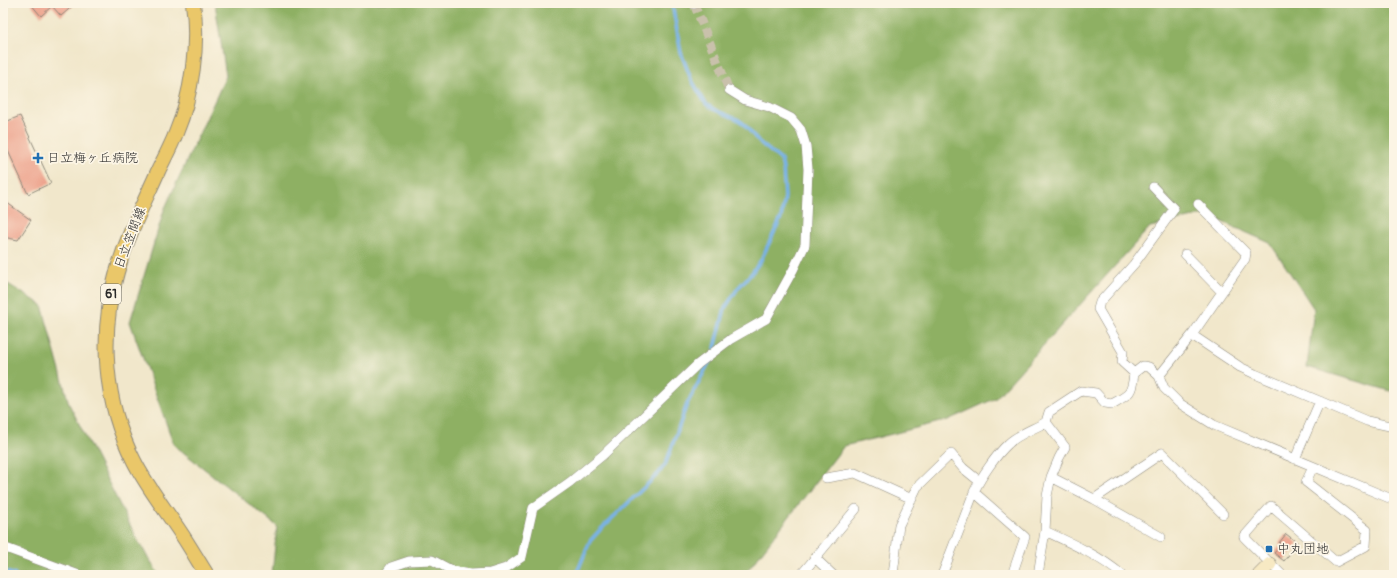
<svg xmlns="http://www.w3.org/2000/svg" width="1397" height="578" font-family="Pangolin,'Klee One',sans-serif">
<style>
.forest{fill:#8eb064;stroke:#5c6e48}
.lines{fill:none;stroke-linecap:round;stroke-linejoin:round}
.stream{stroke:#78b2e9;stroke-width:3.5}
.building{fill:#ec9d86}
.street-tunnel{stroke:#c9c1ab;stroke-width:9;stroke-dasharray:9 4.5;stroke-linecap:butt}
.street-casing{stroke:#8e897b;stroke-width:10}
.secondary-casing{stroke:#8e897b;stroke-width:14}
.primary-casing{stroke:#8e897b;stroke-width:16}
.street{stroke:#fff;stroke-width:9}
.secondary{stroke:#f7e9c3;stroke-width:13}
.primary{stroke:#eac769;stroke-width:14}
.poi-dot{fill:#1f6fb2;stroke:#fcf5e5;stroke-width:1.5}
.labels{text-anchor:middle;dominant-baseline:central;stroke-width:3.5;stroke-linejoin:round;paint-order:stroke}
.shield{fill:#fcf5e5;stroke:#6a6863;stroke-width:1}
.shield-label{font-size:12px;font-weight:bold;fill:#2b2b2b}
.poi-label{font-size:13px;fill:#2b2b2b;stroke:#fcf5e5;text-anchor:start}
.street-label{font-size:13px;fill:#2b2b2b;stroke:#fcf5e5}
</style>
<rect width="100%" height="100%" fill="#fcf5e5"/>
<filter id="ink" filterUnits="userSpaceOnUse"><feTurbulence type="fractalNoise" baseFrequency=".025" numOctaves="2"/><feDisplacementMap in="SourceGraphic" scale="8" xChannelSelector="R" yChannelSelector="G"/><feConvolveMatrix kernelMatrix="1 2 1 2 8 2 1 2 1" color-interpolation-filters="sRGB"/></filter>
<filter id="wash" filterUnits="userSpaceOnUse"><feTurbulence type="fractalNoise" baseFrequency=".012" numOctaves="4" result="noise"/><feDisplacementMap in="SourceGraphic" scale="16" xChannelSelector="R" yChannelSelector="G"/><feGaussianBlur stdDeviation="0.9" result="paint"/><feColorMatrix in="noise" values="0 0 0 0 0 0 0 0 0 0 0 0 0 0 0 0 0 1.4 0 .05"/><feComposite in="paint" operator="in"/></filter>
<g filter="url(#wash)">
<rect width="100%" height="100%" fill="#f1e7cb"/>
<path class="forest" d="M215,3H1394V392L1307,367L1314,309L1270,243L1209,216H1198L1150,227L996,398L948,420L844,446L744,575H272L277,526L174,445L130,322L164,210L226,76Z
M3,281L42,305L69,404L138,541L159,575H3Z"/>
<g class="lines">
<path class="stream" d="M672,3L681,53L691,79L706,104L715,110L737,119L743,123L758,141L781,160L783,169L785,197L781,218L761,260L751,274L738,288L725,308L715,348
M3,571L15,575
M576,575L590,541L599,531L659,473L666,463L687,404L712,357"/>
</g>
<g id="blocks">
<path class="building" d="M30,3H76L61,16L52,6L41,16Z
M20,116L51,183L28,194L3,140V123Z
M3,200L31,220L18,240L3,237Z
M1286,534L1298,543L1284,561L1274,553L1281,545L1279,543Z"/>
</g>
</g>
<g filter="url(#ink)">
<use href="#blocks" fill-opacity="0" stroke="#8e897b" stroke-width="1"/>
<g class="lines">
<path class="street-tunnel" d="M694,4L729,90"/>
<g class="street-casing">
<path id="street" d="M694,3V4
M1185,254L1222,292
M1192,335L1240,367L1255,374L1367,421L1394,427
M1134,373L1122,362L1123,352L1098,309L1100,302L1134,264L1174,209L1153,187
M1159,376L1192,335L1245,259L1246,253L1198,204
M1046,422L1065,447L1059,458L1051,477
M1295,459L1320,401
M826,478L855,473L912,499
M974,492L1025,537L1012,575
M1094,499L1161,537
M1045,531C1071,543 1100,556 1122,575
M3,547L79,575
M815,558L833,575
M385,575L391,567L409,561L432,560L453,571L471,574L490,573L506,568L522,557L533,508L570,482L603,455L698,364L731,339L766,319L793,270L805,245L808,169L806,146L801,130L791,118L769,107L745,100L729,90
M801,575L856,509
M893,575L899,525L917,487L951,454L963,468L979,481
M942,575L974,492C981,477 996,455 1008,444C1018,434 1034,429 1046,422L1049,412L1081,391L1096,393L1105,403L1112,404C1130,394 1132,394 1134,373L1143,366L1149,367L1159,376L1164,388L1179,403L1214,425L1394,500
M1038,575L1045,531L1047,496L1051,477L1094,499L1162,453L1223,514
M1282,575L1244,537L1271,506L1336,562L1366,546L1367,530L1306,482L1313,467"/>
</g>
<g class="secondary-casing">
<path id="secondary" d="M1259,575L1270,564"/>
</g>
<g class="primary-casing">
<path id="primary" d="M193,3C199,44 192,95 176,133C171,146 165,157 159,169C144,203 127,236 117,272C99,334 104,403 134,461C148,489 169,514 186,541C193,552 200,564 207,575"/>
</g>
<use href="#street" class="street"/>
<use href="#secondary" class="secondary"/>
<use href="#primary" class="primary"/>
</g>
</g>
<g class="poi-dot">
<path d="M36 152h4v4h4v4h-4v4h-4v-4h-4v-4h4z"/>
<rect x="1265" y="545" width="8" height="8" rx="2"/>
</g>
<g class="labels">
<rect class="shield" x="101" y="284" width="20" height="20" rx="3"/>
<g class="shield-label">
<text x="111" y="294">61</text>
</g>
<g class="poi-label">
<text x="47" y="158">日立梅ヶ丘病院</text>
<text x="1277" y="549">中丸団地</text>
</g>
<g class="street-label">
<text transform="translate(130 238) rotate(-69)">日立笠間線</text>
</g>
</g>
<rect width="1397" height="578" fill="none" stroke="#fcf5e5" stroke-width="16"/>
</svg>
